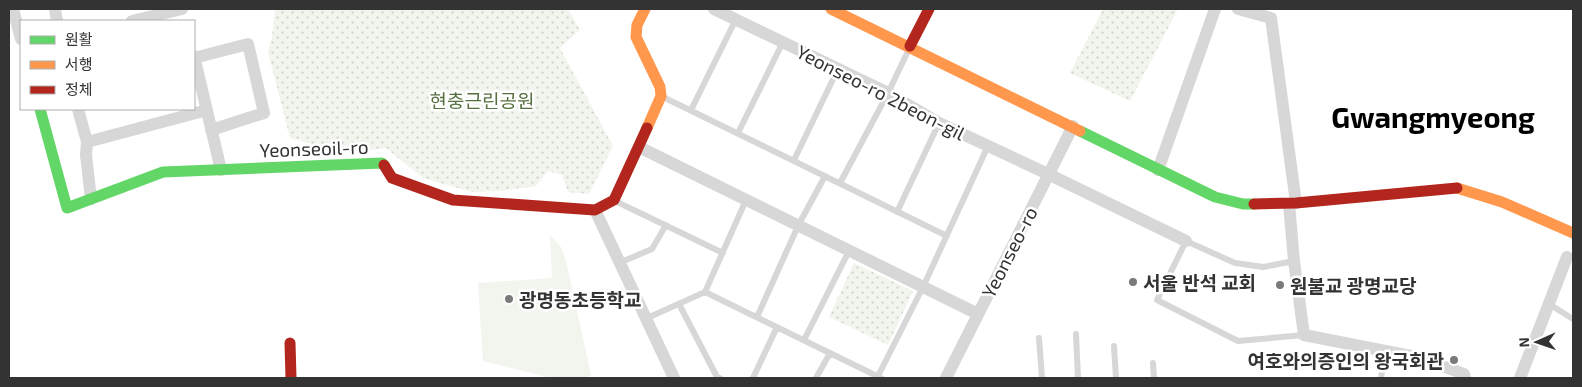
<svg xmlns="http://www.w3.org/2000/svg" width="1582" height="387" font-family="'Exo 2','Noto Sans KR',sans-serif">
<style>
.green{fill:#f1f5ed}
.park{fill:url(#park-dots)}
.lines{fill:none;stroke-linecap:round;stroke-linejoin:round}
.lane{stroke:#d7d7d7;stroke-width:6}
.street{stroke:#d7d7d7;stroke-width:12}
.fast{stroke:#63d668;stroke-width:11}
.slow{stroke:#ff974d;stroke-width:11}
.jam{stroke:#b3261e;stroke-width:11}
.poi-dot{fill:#7a7a7a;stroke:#fff;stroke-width:2}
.labels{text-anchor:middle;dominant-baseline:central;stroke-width:5;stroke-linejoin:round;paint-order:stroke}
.street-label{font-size:19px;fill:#333;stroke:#fff}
.park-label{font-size:19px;fill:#56703f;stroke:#fff}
.poi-label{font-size:19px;font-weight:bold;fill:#333;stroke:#fff;text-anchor:start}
.town-label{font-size:29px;font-weight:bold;fill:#000;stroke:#fff}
</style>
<defs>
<pattern id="park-dots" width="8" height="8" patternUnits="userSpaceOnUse" patternTransform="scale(1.25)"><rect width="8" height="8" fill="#f1f5ed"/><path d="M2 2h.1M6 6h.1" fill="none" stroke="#cfd2cc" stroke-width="1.8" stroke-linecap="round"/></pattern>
</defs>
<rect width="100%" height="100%" fill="#fff"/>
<path class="green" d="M550,235L561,247L566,261L591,375L587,378H551L483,361L478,283L552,278Z"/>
<path class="park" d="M275,9H568L580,30L560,48L613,146L589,194L568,192L562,175L548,171L536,186L501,191L472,192L423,178L386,148L346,153L290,138L268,52L272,37Z
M1103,9H1178L1130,101L1070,73Z
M854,263L913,291L888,345L829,317Z"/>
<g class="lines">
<path class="lane" d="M663,97L947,236
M691,110L736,19
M738,133L783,42
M794,160L838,69
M840,183L888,93L909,49
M615,201L723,253
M897,212L939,123
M1294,261L1263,267L1235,263L1186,241L1157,300L1238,341L1304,335
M619,263L652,249L666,225
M705,292L881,378
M679,304L717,377L720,378
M1549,304L1573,319
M757,317L798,226L825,176
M645,319L705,292L746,200
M1076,334L1078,378
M1039,338L1042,378
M804,340L849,251
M1114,346L1116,378
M1153,363L1154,378
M753,378L777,327
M816,378L830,353
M877,378L923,287L988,146
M1381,378L1385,351"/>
<path class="street" d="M13,9L21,39
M55,9L57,21
M714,9L888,93L939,123L1048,174L1186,241
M1238,9L1271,18L1296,203
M132,21L182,9
M194,56L221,170
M194,58L248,44L264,113L211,130
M78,109L87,142L86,155L91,199
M87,142L207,110
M639,147L978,314
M1158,170L1215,9
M1289,204L1294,261L1304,335L1421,358L1464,374L1465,378
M595,210L674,378
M946,378L1073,126
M1520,378L1567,257"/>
<path class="fast" d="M40,109L67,208L163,172L382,163L384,165
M1080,131L1215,197L1243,204H1254"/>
<path class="slow" d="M645,9L637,25L636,37L660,87L661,96L647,128
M831,9L1080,131
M1457,188L1502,202L1573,233"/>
<path class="jam" d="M910,46L929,9
M384,165L392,178L453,200L595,210L614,200L647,128
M1254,204L1296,203L1457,188
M290,343L291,378"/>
</g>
<g class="poi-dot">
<circle cx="1133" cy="282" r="5"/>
<circle cx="1280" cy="285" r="5"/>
<circle cx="509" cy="299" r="5"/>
<circle cx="1454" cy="360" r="5"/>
</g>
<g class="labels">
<g class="street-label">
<text transform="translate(881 92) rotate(27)">Yeonseo-ro 2beon-gil</text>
<text transform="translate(314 148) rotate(-2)">Yeonseoil-ro</text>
<text transform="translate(1009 252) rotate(-63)">Yeonseo-ro</text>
</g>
<g class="park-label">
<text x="482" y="100">현충근린공원</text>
</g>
<g class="poi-label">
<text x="1143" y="282">서울 반석 교회</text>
<text x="1290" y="285">원불교 광명교당</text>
<text x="519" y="299">광명동초등학교</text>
<text x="1444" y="360" text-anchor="end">여호와의증인의 왕국회관</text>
</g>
<g class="town-label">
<text x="1433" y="116">Gwangmyeong</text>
</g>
</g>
<rect width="1582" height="387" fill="none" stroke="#333333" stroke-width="20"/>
<rect x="20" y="20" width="175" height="90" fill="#ffffff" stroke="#adadad"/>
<rect x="30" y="36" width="25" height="8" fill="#63d668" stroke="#adadad"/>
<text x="65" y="45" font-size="15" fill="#333333">원활</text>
<rect x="30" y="61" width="25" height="8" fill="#ff974d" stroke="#adadad"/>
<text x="65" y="70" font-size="15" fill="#333333">서행</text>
<rect x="30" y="86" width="25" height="8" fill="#b3261e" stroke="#adadad"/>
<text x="65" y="95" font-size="15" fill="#333333">정체</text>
<g transform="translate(1537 342) rotate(268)" stroke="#ffffff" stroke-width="4" paint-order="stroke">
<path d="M0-4L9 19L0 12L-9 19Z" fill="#333333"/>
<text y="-8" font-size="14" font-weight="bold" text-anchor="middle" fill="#333333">N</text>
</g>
</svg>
